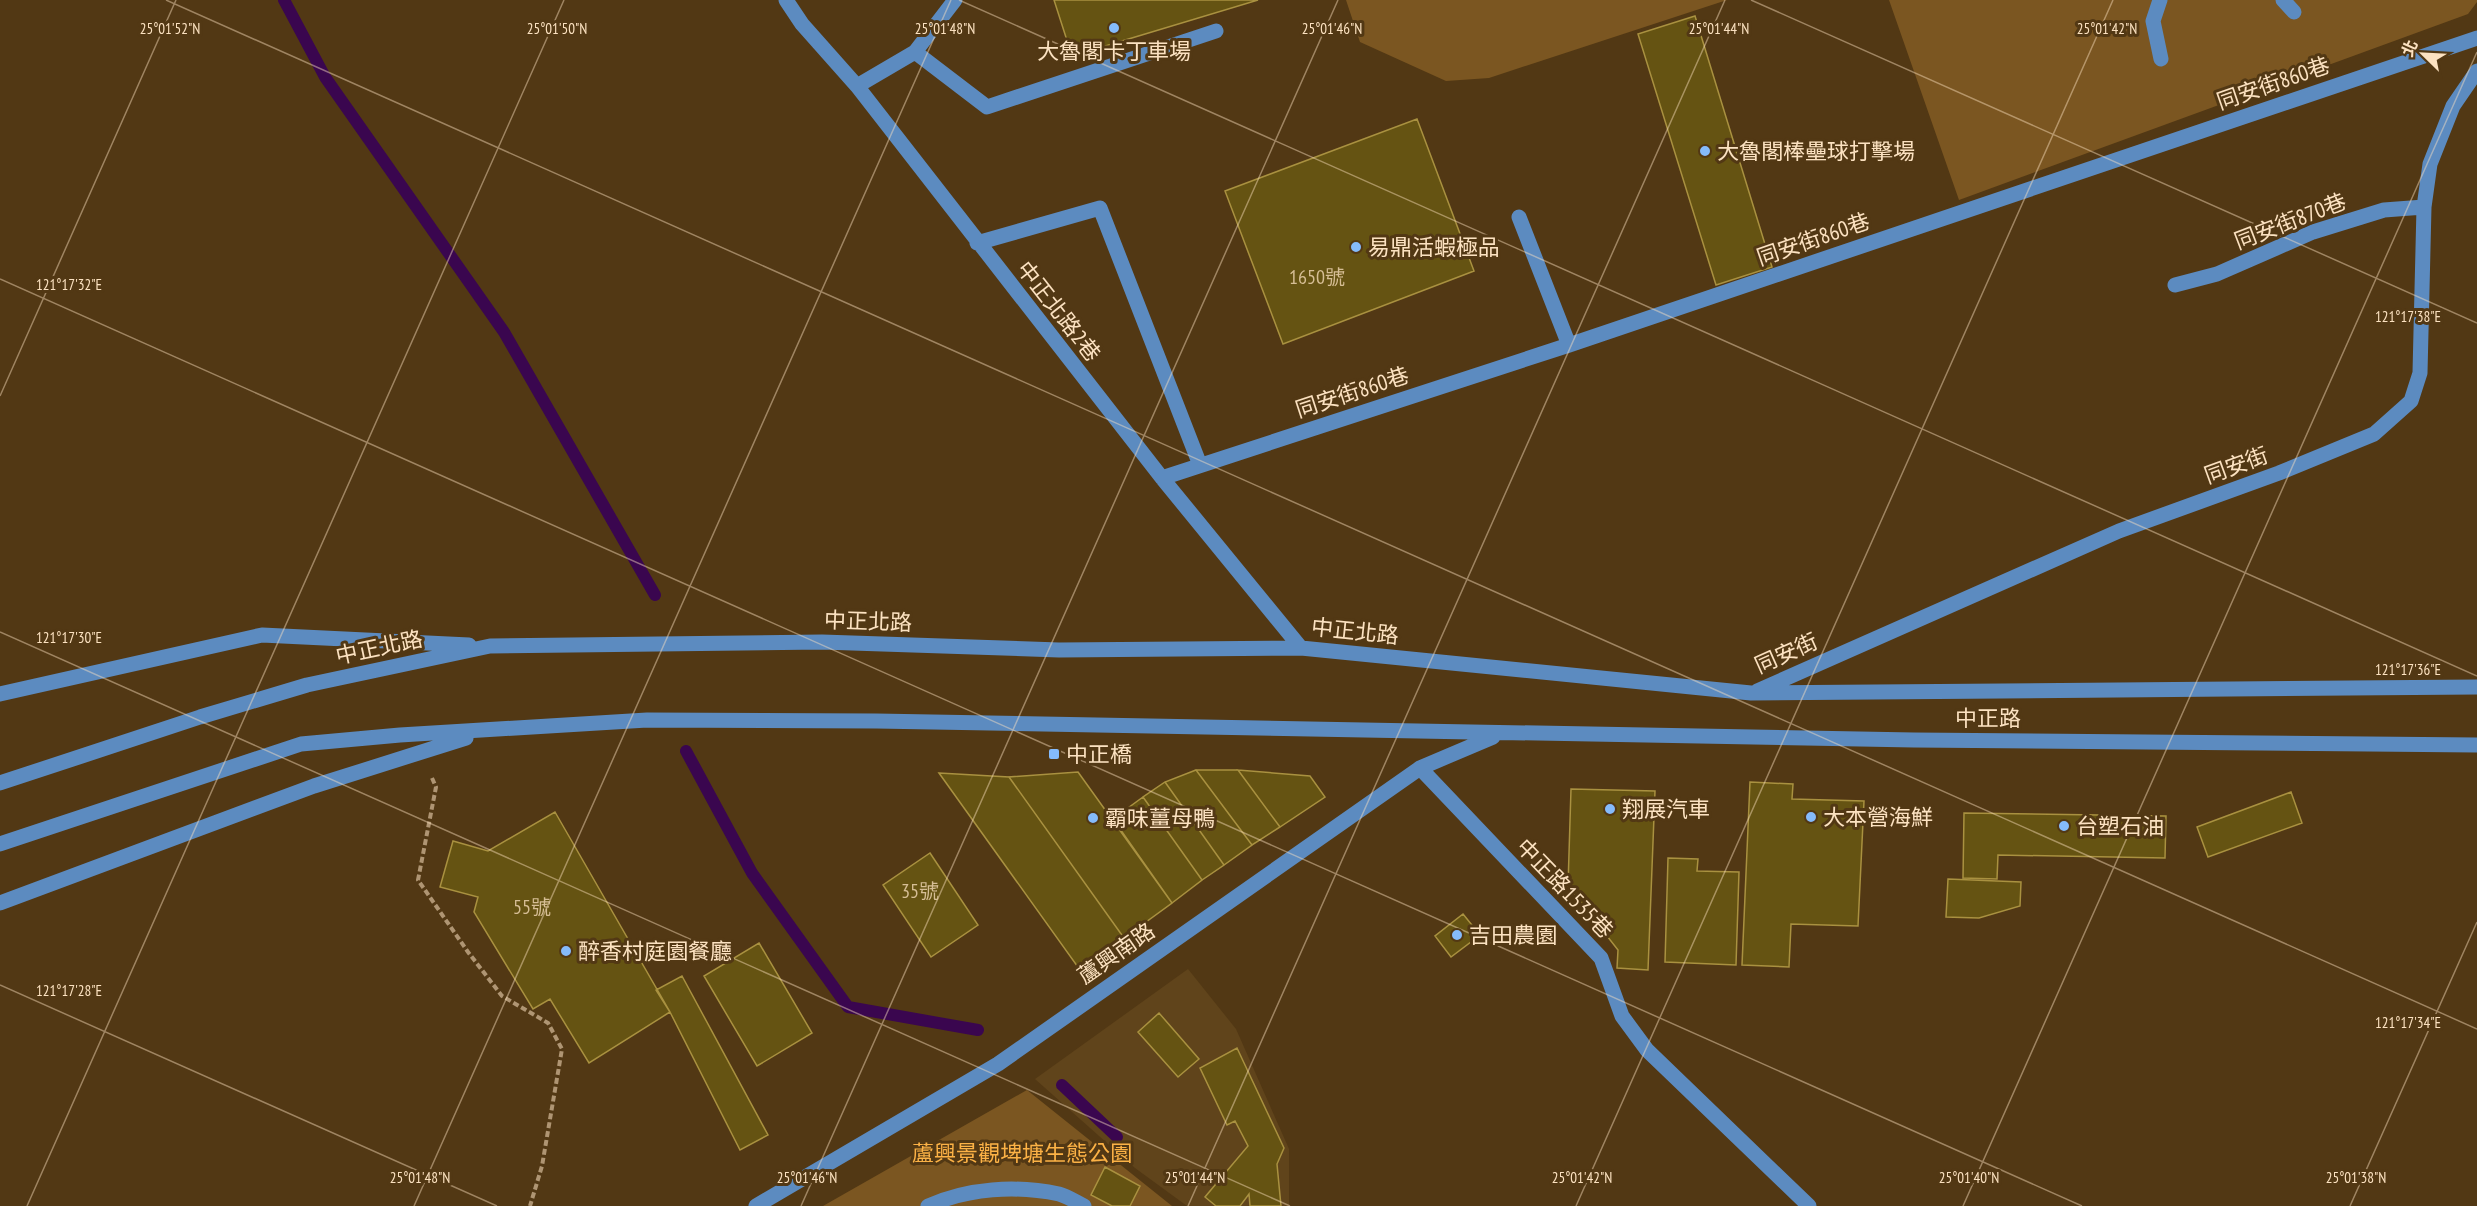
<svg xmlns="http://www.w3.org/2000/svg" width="2477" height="1206" font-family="'PT Sans Narrow','Noto Sans TC',sans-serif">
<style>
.built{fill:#60441b}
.green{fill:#7b5621}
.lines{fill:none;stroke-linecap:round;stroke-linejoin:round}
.stream{stroke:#3a064f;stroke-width:12}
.building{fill:#655312;stroke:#a99140;stroke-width:1.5}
.path{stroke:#af9573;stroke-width:4;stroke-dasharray:6 3;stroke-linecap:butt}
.minor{stroke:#5c8bc0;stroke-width:15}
.ticks{fill:none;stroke:#fce2c1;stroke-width:1.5;stroke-opacity:0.45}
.poi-dot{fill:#85bbfb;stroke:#523814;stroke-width:2}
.labels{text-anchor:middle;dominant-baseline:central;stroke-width:6;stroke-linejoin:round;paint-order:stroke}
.number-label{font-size:20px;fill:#d6be95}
.poi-label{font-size:22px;fill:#fce2c1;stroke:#523814;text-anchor:start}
.street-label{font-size:22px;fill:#fce2c1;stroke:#523814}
.park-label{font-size:22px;fill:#fcb246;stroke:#523814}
.ticks-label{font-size:15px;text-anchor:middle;fill:#fce2c1;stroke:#523814;stroke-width:6;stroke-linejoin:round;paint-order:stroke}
</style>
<rect width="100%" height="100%" fill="#523814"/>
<path class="built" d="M1188,969L1236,1029L1289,1149V1206H1187L1135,1168L1035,1079Z"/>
<path class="green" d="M1346,0H1727L1489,78L1446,81L1360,42Z
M1889,0H2477V2L2468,14L1959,200Z
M1027,1090L1172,1206H823Z"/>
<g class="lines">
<path class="stream" d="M284,0L325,77L504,332L655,595
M686,751L752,873L848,1007L978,1030
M1062,1085L1117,1137"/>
</g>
<path class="building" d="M1054,0H1258L1072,56Z
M1695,16L1772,267L1716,285L1638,34Z
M1417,119L1474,271L1283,344L1225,191Z
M1196,770L1252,845L1224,865L1165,782Z
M1196,770H1238L1280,827L1252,845Z
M1238,770L1310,776L1325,797L1280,827Z
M1078,772L1172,903L1124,938L1009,777Z
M939,773L1009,777L1124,938L1080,970Z
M1165,782L1224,865L1202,880L1143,797Z
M1750,782L1793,784L1792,799L1864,801L1858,926L1791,924L1789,967L1742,965Z
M1571,789L1655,791L1648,970L1617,968L1618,950L1568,886Z
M2291,792L2302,823L2208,857L2197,827Z
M1143,797L1202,880L1172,903L1113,819Z
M555,812L670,1012L589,1063L550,999L533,1009L474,912L478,897L440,887L453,841L488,851Z
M1964,813L2166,816L2165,858L1998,855L1997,879L1963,878Z
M930,853L978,925L931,957L883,885Z
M1668,858L1698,859L1697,871L1739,872L1736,965L1665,962Z
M1948,879L2021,882L2020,906L1979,918L1946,917Z
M1463,914L1480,935L1451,957L1435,936Z
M759,943L812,1033L757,1066L704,976Z
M682,976L768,1135L740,1150L670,1012L656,990Z
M1159,1013L1199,1059L1178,1077L1138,1032Z
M1237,1048L1284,1148L1277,1164L1281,1206H1250L1249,1194L1240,1206H1216L1205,1197L1248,1146L1235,1121L1227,1125L1200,1068Z
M1105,1167L1140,1186L1130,1206H1112L1091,1195Z"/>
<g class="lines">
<path class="path" d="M432,778L436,787L418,880L468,952L502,996L548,1023L562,1049L542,1166L530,1206"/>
<path class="minor" d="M786,0L802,24L857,86L1162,478L1301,648
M2160,0L2153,21L2161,59
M2283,0L2294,12
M915,52L987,107L1216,31
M857,86L915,52L955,0
M1519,217L1569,345
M977,243L1100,208L1200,465
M2175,285L2217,274L2313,232L2384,210L2424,207
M1162,478L1569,345L2477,38
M1757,691L2119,531L2279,473L2374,434L2411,401L2420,373L2424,207L2430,164L2453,106L2477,71
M0,694L262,635L469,645
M1420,768L1601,958L1622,1016L1647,1050L1809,1206
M0,783L200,717L307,685L490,646L822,642L1059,650L1301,648L1751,693L2477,687
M0,844L301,744L400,735L647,720L876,721L1914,740L2477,745
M0,903L314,786L466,738
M756,1206L998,1064L1420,768L1493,737
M928,1206C968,1188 1016,1185 1059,1194C1067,1196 1076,1202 1084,1206"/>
</g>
<path class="ticks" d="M166,0L2477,1029M959,0L2477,676M1751,0L2477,323M0,279L2082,1206M0,396L176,0M0,632L1290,1206M0,985L497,1206M27,1206L564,0M414,1206L951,0M801,1206L1338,0M1188,1206L1725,0M1576,1206L2113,0M1963,1206L2477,52M2350,1206L2477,922"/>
<g class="poi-dot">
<circle cx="1114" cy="28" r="6"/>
<circle cx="1705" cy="151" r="6"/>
<circle cx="1356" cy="247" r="6"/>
<rect x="1048" y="748" width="12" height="12" rx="3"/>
<circle cx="1610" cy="809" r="6"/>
<circle cx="1811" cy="817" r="6"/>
<circle cx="1093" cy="818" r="6"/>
<circle cx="2064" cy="826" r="6"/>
<circle cx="1457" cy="935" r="6"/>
<circle cx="566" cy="951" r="6"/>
</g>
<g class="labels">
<g class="number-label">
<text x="1317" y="277">1650號</text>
<text x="920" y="891">35號</text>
<text x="532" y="907">55號</text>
</g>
<g class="poi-label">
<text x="1114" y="51" text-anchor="middle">大魯閣卡丁車場</text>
<text x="1717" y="151">大魯閣棒壘球打擊場</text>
<text x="1368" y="247">易鼎活蝦極品</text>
<text x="1066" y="754">中正橋</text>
<text x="1622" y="809">翔展汽車</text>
<text x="1823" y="817">大本營海鮮</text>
<text x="1105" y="818">霸味薑母鴨</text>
<text x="2076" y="826">台塑石油</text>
<text x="1469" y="935">吉田農園</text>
<text x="578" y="951">醉香村庭園餐廳</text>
</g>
<g class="street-label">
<text transform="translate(2273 83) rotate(-19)">同安街860巷</text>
<text transform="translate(2290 221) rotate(-21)">同安街870巷</text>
<text transform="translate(1813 239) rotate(-19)">同安街860巷</text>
<text transform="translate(1059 311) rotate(52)">中正北路2巷</text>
<text transform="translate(1352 392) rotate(-18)">同安街860巷</text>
<text transform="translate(2236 465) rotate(-20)">同安街</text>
<text transform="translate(868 621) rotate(2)">中正北路</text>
<text transform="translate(1355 631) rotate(6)">中正北路</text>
<text transform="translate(379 647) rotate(-12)">中正北路</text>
<text transform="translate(1786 653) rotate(-24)">同安街</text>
<text x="1988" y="718">中正路</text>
<text transform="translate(1565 888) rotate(46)">中正路1535巷</text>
<text transform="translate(1116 953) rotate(-35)">蘆興南路</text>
</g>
<g class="park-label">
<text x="1022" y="1153">蘆興景觀埤塘生態公園</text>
</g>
</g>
<g class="ticks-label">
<text x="170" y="34">25°01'52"N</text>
<text x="945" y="34">25°01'48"N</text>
<text x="1332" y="34">25°01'46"N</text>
<text x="1719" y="34">25°01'44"N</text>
<text x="2107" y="34">25°01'42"N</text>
<text x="557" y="34">25°01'50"N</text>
<text x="69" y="290">121°17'32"E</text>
<text x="2408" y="322">121°17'38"E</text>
<text x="69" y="643">121°17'30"E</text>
<text x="2408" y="675">121°17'36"E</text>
<text x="69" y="996">121°17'28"E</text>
<text x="2408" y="1028">121°17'34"E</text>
<text x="420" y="1183">25°01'48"N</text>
<text x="807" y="1183">25°01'46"N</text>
<text x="1195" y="1183">25°01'44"N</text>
<text x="1582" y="1183">25°01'42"N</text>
<text x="1969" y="1183">25°01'40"N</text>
<text x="2356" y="1183">25°01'38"N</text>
</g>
<g transform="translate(2423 54) rotate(294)" stroke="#523814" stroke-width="4.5" paint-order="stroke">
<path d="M0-4.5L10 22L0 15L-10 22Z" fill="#fce2c1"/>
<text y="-9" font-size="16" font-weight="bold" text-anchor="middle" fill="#fce2c1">北</text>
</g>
</svg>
